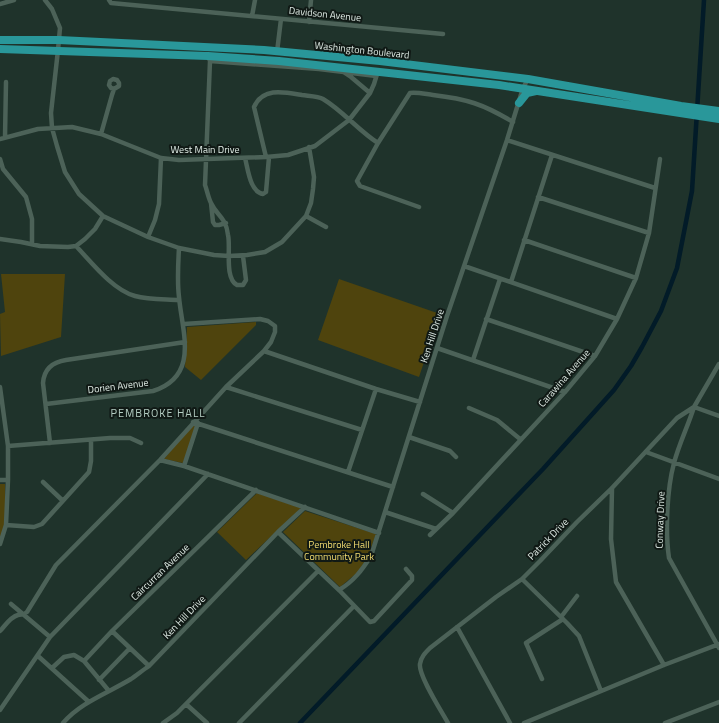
<svg xmlns="http://www.w3.org/2000/svg" width="719" height="723" font-family="'Titillium Web',sans-serif">
<style>
.green{fill:#4f440d}
.lines{fill:none;stroke-linecap:round;stroke-linejoin:round}
.canal{stroke:#021b28;stroke-width:4.5}
.minor{stroke:#4c6258;stroke-width:4.5}
.trunk{stroke:#29979a;stroke-width:8}
.labels{text-anchor:middle;dominant-baseline:central;stroke-width:4;stroke-linejoin:round;paint-order:stroke}
.street-label{font-size:10px;fill:#e0ece6;stroke:#101915}
.park-label{font-size:10px;fill:#f6df72;stroke:#101915}
.neighbourhood-label{font-size:11px;letter-spacing:1px;fill:#b5cec3;stroke:#101915}
</style>
<rect width="100%" height="100%" fill="#1f332b"/>
<path class="green" d="M1,274H65L61,337L1,356L0,314L5,312Z
M339,279L440,314L419,377L318,340Z
M256,322V325L201,380L185,367L187,327Z
M195,422L197,425L183,463L164,459Z
M0,484H5V524L0,540Z
M257,493L301,508L246,560L217,532Z
M305,511L376,534L368,556L358,572L340,587L283,532Z"/>
<g class="lines">
<path class="canal" d="M300,723L543,469L614,390L631,366L642,347L661,311L677,268L692,191L704,0"/>
<path class="minor" d="M45,0L52,9L60,28L58,50L51,113L52,128L57,146L65,172L79,194L103,216L148,237L179,248L214,255L229,256L247,255L265,252L282,242L306,216L311,203L313,189L314,177L309,147
M109,0L111,3L443,34
M0,4L14,0
M252,16L255,0
M309,22L311,0
M277,52L281,19
M208,56L210,61L205,185C207,190 208,197 211,203C217,216 226,217 228,235C231,247 224,278 237,285H243L246,280L243,256
M210,61L319,69L376,76
M345,73L351,77L370,93
M101,134L112,95L114,89L119,86V83L117,80L113,79L110,81L109,85L111,88L114,89
M5,137L6,82
M0,139L38,129L72,127L101,134L161,158L179,160L266,157L288,155L315,146L349,120L370,93L374,84L378,71
M507,140L655,188
M266,157L254,107C263,87 284,92 302,95C309,96 318,96 323,99C343,111 359,131 378,143
M245,158C248,169 250,192 263,194L266,192L269,157
M0,159L3,169L26,197L32,219V244
M538,197L649,233
M211,203L213,222L215,225H219L226,223
M419,207L360,186L357,181L378,143L410,93C417,92 425,94 433,95C467,99 483,104 513,122
M306,216L326,227
M148,237L155,220L159,204L161,158
M0,239L21,242L40,246L68,247L76,246L85,239L95,229L103,216
M524,240L636,278
M76,246C92,263 113,290 135,296C149,300 165,299 179,300
M464,266L617,319
M511,282L552,155
M486,319L595,356
M437,348L565,392
M264,351L376,389L420,402
M473,360L500,279
M0,387L8,446V480L6,525L0,544
M226,387L362,430
M46,404L153,391C200,376 182,332 179,297C177,281 178,265 179,248
M694,407C688,426 679,444 674,463C667,489 665,531 669,558L719,648
M694,407L719,416
M469,408L497,420L520,439
M193,422L393,487
M409,437L450,451L456,457
M50,443L43,383C44,369 53,362 66,360L185,342
M8,446L110,438H130L141,443
M646,452L719,479
M160,460L184,466L379,533
M184,466L198,423
M348,472L376,389
M0,480H8
M43,482L62,500
M612,488L611,539L616,582L664,665
M423,494L453,513
M385,512L436,529
M6,525L34,527L42,524L89,472L91,461V440
M278,532L339,590L370,622L374,621L412,580V576L406,569
M430,535L453,513L565,392L595,356L617,319L636,278L649,233L660,159
M522,579L567,623L579,636L601,691
M339,590C354,581 362,570 371,556L447,316L507,140L523,88L528,79
M11,604L50,637
M561,617L577,596
M457,627L510,723
M0,631C5,626 10,617 18,615C22,614 24,615 27,612L56,565L160,460L226,387L264,351L271,342L275,332V326L268,321L260,319L184,324
M38,656L89,702
M84,661L112,631
M149,666L112,631L256,490
M52,668L64,657L74,655L84,661L109,691
M542,679L526,643L563,619
M99,680L130,648
M186,704L207,723
M0,710L50,637L208,474
M63,723C81,702 108,693 131,679C137,675 143,670 149,666L278,532L305,507
M163,723L177,713L318,571
M239,723L354,606
M448,723C442,712 418,675 420,664C421,657 425,653 430,648L496,597L522,579L540,561L577,522L612,488L677,418L694,407L719,364
M524,723L664,665L719,644
M665,723L719,702"/>
<path class="trunk" d="M0,40H59L264,50L380,61L528,79L681,106L719,111
M0,49L208,56L279,61L499,85L719,119
M519,103L527,93L536,91"/>
</g>
<g class="labels">
<g class="street-label">
<text transform="translate(325 14) rotate(6)">Davidson Avenue</text>
<text transform="translate(362 50) rotate(6)">Washington Boulevard</text>
<text x="205" y="149">West Main Drive</text>
<text transform="translate(432 336) rotate(-72)">Ken Hill Drive</text>
<text transform="translate(564 378) rotate(-49)">Carawina Avenue</text>
<text transform="translate(118 386) rotate(-7)">Dorien Avenue</text>
<text transform="translate(660 520) rotate(-88)">Conway Drive</text>
<text transform="translate(548 539) rotate(-46)">Patrick Drive</text>
<text transform="translate(160 572) rotate(-44)">Caircurran Avenue</text>
<text transform="translate(184 617) rotate(-46)">Ken Hill Drive</text>
</g>
<g class="park-label">
<text x="339" y="544">Pembroke Hall<tspan x="339" dy="12">Community Park</tspan></text>
</g>
<g class="neighbourhood-label">
<text x="158" y="413">PEMBROKE HALL</text>
</g>
</g>
</svg>
